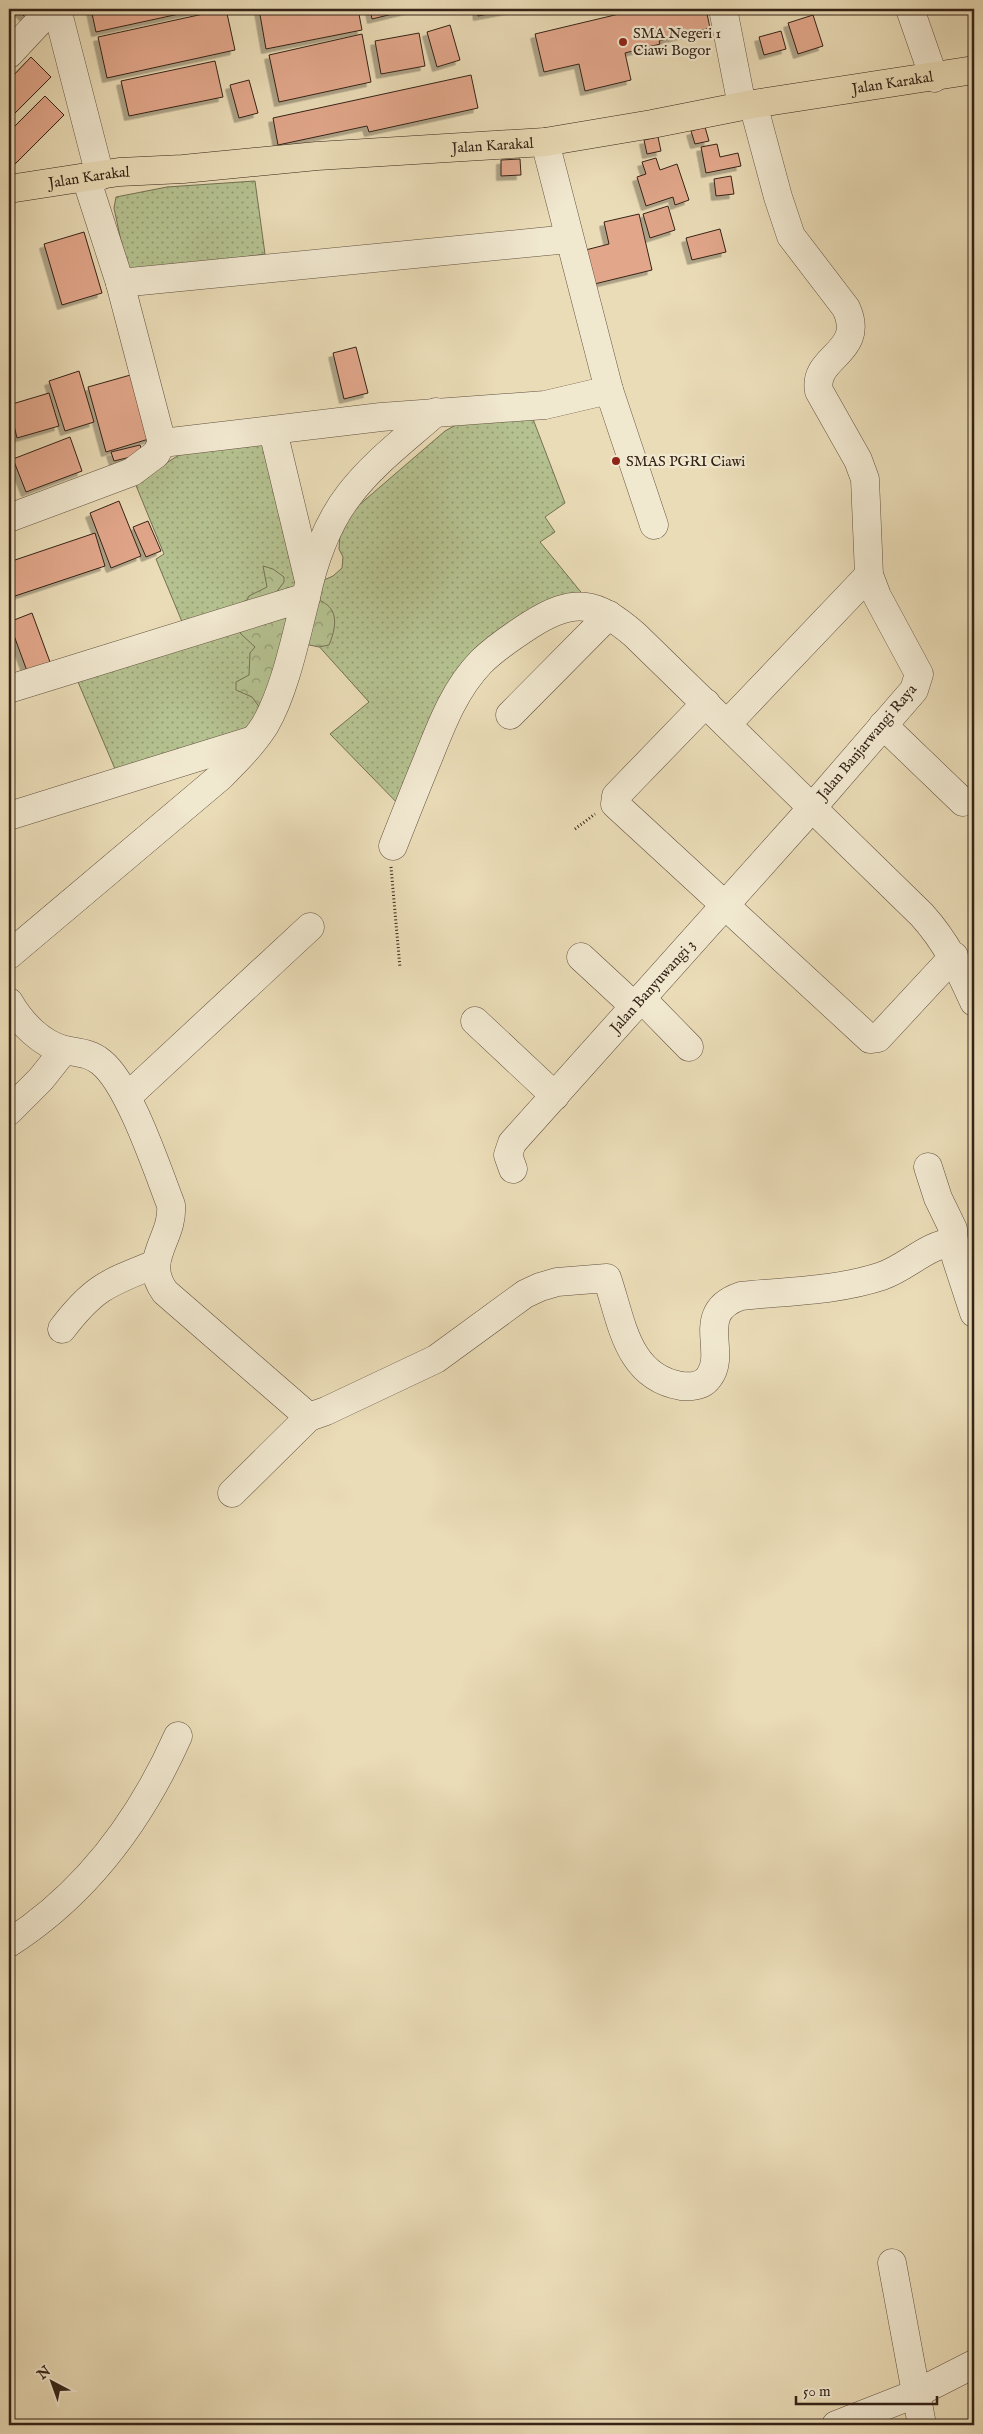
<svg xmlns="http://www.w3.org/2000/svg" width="983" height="2434" font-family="'IM FELL English',serif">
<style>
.grass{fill:url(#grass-dots);stroke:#747254}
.forest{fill:url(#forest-crowns);stroke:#747254}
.building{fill:#e2a78b;stroke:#342317;filter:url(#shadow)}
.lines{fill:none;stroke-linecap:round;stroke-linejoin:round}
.minor-casing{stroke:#62513f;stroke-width:29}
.major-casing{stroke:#342317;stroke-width:29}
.path{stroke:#342317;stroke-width:3;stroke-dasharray:1 2.5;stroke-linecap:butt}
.minor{stroke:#f1e8d0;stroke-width:28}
.major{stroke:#eadcb7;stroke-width:28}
.poi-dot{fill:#8f2418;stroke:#f1e8d0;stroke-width:2}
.labels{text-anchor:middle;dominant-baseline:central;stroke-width:4.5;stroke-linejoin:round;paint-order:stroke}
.poi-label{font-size:15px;fill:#342317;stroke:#f1e8d0;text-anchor:start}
.street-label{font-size:15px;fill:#342317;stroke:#f1e8d0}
</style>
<defs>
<pattern id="grass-dots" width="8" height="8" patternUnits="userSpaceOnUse" patternTransform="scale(1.25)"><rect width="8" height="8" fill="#b5c190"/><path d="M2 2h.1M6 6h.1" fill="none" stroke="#949c75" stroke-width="1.8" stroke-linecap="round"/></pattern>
<pattern id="forest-crowns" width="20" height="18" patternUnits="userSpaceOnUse" patternTransform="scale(1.25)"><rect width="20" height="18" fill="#b5c190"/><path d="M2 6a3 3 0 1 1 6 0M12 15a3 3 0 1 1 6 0" fill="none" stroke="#949c75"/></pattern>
<filter id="shadow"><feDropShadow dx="-4.5" dy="4.5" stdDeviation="0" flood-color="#0004"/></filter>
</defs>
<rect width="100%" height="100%" fill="#eadcb7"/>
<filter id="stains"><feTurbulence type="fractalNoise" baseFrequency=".004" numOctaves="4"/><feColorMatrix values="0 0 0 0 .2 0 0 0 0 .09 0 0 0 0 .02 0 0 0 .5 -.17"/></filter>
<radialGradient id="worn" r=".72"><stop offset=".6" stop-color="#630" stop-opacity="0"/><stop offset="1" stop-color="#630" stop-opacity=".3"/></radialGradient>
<path class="grass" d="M255,181L265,254L128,274L114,208L116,197L167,187Z
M476,414L533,419L565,503L545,517L555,532L540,542L585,597L487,649L404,810L330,734L369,702L289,613L185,629L156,559L164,554L135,483L179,455L225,445L265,441L317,583L333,576L342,568L343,557L339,549L340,534L351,512L445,431Z
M242,624L260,650L277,717L121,783L78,682Z"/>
<path class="forest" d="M263,566L273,569L284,577V582L275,594C312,596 349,597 329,645L319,647L295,642L260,708L252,697L236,690V682L249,675L250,653L255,647L241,634L231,611L233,607L247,600L249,596L267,587Z"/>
<path class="building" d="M17,9H40L28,20Z
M91,9H202L96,32Z
M226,9L235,50L107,78L98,37Z
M259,9H358L362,30L266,49Z
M370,9H413L372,19Z
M477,9H515L478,16Z
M640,9H706L710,28L659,41L660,44L625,53L631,80L585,91L579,64L544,72L535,34Z
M813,15L823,46L798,54L788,23Z
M450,25L460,60L437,67L427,32Z
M781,31L786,49L764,55L759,37Z
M419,33L425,66L381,74L375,41Z
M362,34L371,82L279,102L269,55Z
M31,57L51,77L9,119V80Z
M215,61L223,97L129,116L121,81Z
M471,75L478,108L369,132L367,126L278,145L273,118Z
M249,80L258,113L239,118L230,85Z
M45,96L64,115L13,166L9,162V132Z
M705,127L709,141L695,144L691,131Z
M658,137L661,151L647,154L644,140Z
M717,144L720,157L738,153L741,166L706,173L701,147Z
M656,158L660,170L677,164L689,200L675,205L673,197L646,206L637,177L646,174L642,162Z
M520,159L521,175L501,176V160Z
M731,176L734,194L716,196L714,179Z
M668,206L675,230L650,238L643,214Z
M639,214L652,270L582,287L574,253L609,244L604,222Z
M720,229L726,252L692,260L686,238Z
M84,232L102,293L62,305L44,244Z
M356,347L368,393L344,399L333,353Z
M79,371L94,422L65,431L49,381Z
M134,374L152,438L106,452L88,387Z
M49,393L59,426L17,438L9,405Z
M70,437L82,471L26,492L13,459Z
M140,445L143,454L114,461L111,452Z
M119,501L141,556L111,568L90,513Z
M148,521L161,551L146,557L133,527Z
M95,533L105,566L9,598V562Z
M32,613L50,662L27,671L9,622Z"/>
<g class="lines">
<g class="minor-casing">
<g id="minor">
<path d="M57,9L100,176"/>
<path d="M723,9L742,106"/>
<path d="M910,9L934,78"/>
<path d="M9,54L51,9"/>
<path d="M86,178L120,283L162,443"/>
<path d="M120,283L569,239"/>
<path d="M609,390L654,525"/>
<path d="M273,431L309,581"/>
<path d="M9,518L132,472L156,454L162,443L381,417L545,405L609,390L545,142"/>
<path d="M306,597C313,563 327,523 349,495C373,463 407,438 436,412"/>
<path d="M9,689L306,597C296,636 285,691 265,725C253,744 236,761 220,777L9,955"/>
<path d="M706,703L616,796L615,804L870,1039L878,1038L954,956"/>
<path d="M510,715L609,615"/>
<path d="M727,724L869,575"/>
<path d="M883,725L963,802"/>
<path d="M9,816L253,740"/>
<path d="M393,846C404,818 415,790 427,761C441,726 454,690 481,662C495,648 513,636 530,625C574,597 596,601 635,635L922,915C947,943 959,969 974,1002"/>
<path d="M581,957L635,1007"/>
<path d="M642,999L689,1047"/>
<path d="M9,1002C21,1023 41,1044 65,1050C79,1053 90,1053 101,1062C129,1084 157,1169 171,1205C174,1239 141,1259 165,1292L309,1417L326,1411L436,1359L525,1294L540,1287L557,1282L607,1278C622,1322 627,1377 681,1386C691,1387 703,1386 709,1377C728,1352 693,1312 741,1296C788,1291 837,1291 882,1276C908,1267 926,1245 954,1242L956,1258L974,1313"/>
<path d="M475,1021L555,1096"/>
<path d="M127,1097L310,927"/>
<path d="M9,1111L41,1079L64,1050"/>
<path d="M928,1167L938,1198L953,1229L954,1242"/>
<path id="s1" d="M513,1169L508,1155L512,1143L811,809L914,690L919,674L877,596L869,575L865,479L858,460L819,391C812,356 867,353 846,308L791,236L778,197L753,104"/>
<path d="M62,1329C94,1287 108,1283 155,1264"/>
<path d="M232,1493L309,1417"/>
<path d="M9,1943C87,1893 141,1819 178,1736"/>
<path d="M892,2263L922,2425"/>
<path d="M836,2425L915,2394L974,2364"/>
</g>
</g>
<g class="major-casing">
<g id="major">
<path id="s2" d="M9,189L119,172L183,169L317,156L545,142L652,124L753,104L974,70"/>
</g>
</g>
<path class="path" d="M575,829L595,814
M391,867L400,968"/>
<use href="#minor" class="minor"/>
<use href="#major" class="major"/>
</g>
<g class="poi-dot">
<circle cx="623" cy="42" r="5"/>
<circle cx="616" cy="461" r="5"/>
</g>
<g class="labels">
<g class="poi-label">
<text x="633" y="33">SMA Negeri 1<tspan x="633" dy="17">Ciawi Bogor</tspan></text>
<text x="626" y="461">SMAS PGRI Ciawi</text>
</g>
<g class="street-label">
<text stroke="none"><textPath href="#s2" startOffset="891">Jalan Karakal</textPath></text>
<text stroke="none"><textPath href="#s2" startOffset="486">Jalan Karakal</textPath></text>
<text stroke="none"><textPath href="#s2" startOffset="81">Jalan Karakal</textPath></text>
<text transform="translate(867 742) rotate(-50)">Jalan Banjarwangi Raya</text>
<text stroke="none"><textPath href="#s1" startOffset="238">Jalan Banyuwangi 3</textPath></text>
</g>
</g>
<rect width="983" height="2434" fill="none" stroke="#eadcb7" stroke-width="30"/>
<rect x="10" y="10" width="963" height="2414" fill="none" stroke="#342317" stroke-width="2.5"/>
<rect x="15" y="15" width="953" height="2404" fill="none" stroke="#342317"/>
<g transform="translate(52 2382) rotate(319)" stroke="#f1e8d0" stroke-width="4" paint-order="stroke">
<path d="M0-4L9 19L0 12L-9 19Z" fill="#342317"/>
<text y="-8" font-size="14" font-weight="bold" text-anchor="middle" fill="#342317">N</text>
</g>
<path d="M796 2396v8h141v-8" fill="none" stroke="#342317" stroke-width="2.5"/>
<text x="803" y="2396" font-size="15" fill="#342317" stroke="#f1e8d0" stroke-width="4" paint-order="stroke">50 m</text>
<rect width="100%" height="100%" filter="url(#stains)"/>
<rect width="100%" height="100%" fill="url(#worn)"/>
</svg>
